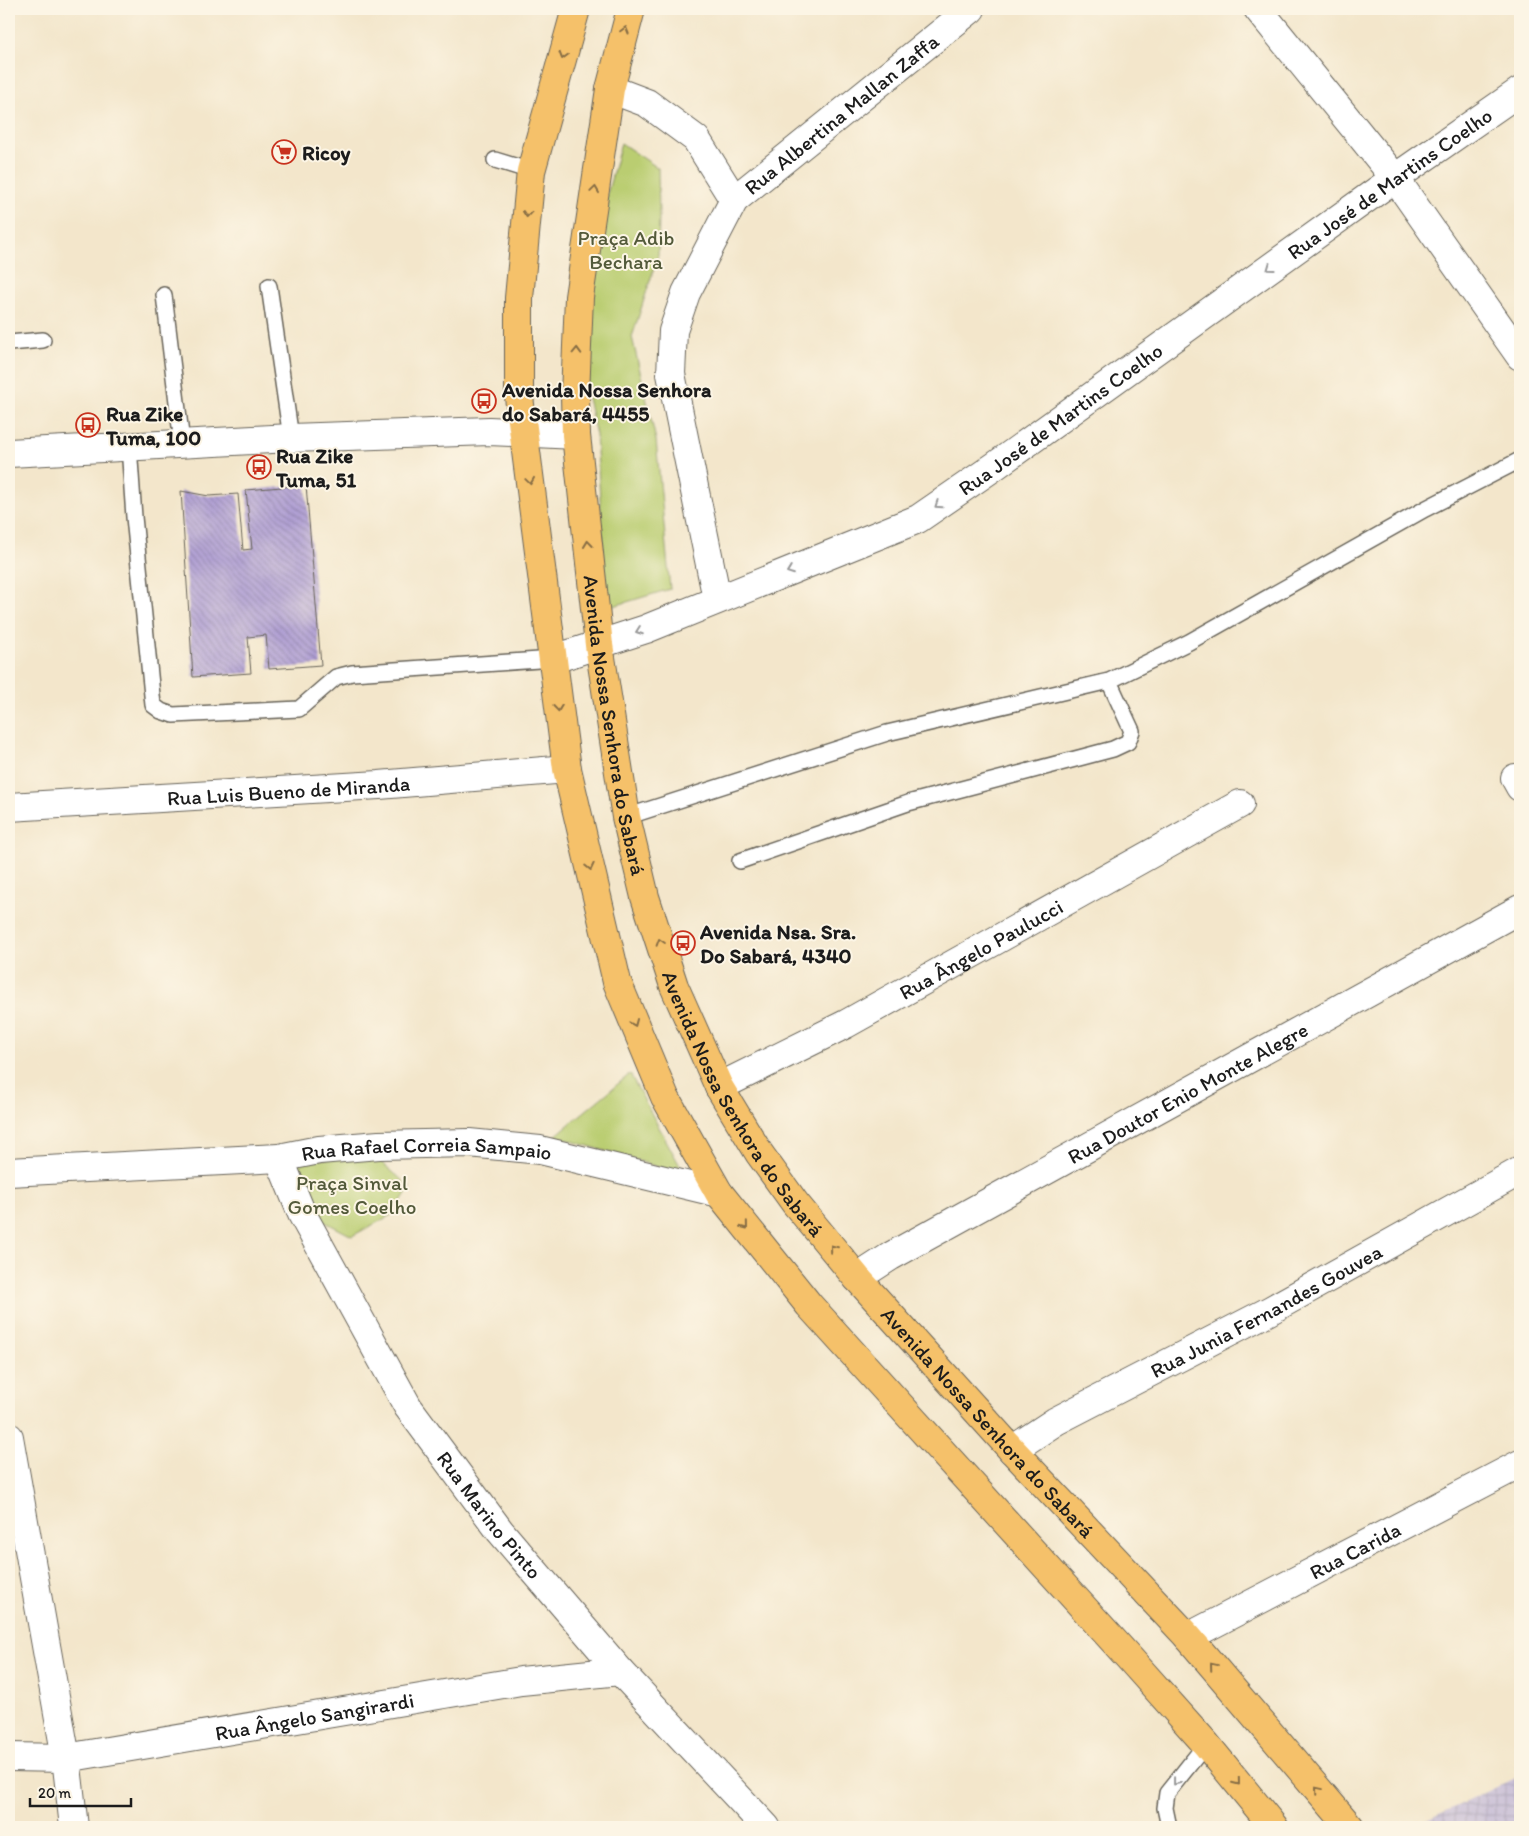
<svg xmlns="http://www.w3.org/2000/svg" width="1529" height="1836" font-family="Itim,sans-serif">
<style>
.industrial{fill:url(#industrial-grid)}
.park{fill:#bacd71;stroke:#6b7446}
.building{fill:url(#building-back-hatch)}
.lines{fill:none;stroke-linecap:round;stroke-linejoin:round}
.service-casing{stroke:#676359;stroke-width:18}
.minor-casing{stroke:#676359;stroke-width:30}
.tertiary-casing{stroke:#676359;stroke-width:30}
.primary-casing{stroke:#676359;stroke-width:30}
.service{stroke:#fff;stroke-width:15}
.minor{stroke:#fff;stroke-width:28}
.tertiary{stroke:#fff;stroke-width:28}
.primary{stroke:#f5c16b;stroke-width:28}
.oneway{stroke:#886e44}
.oneway2{stroke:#999}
.labels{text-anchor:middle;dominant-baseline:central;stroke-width:4;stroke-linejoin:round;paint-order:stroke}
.street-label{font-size:21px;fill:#1c1c1c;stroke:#fcf5e5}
.poi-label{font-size:21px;font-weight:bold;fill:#1c1c1c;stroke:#fcf5e5;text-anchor:start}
.park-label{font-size:21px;fill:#535a3a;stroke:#fcf5e5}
</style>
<defs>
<pattern id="industrial-grid" width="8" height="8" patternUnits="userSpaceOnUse" patternTransform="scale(1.25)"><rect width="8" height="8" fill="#c9bfd7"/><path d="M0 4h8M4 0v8" fill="none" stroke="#aca4b8"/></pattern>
<pattern id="building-back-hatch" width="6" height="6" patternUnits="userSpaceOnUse" patternTransform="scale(1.25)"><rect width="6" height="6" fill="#ad9cd3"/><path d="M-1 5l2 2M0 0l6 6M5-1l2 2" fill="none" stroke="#8c7eaa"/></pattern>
</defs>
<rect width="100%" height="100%" fill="#fcf5e5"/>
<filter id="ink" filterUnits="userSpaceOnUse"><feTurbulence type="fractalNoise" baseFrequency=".02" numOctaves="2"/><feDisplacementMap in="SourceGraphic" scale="10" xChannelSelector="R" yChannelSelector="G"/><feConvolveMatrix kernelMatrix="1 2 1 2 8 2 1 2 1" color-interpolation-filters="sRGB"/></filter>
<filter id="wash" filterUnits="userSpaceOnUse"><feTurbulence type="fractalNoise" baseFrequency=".0096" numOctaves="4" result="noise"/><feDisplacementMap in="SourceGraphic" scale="20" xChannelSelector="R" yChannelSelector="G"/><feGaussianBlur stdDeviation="1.12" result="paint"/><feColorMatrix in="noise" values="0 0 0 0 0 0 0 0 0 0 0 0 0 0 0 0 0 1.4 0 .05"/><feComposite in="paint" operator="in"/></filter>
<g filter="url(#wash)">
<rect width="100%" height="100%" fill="#f3e6cb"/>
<path class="industrial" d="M1520,1776V1827H1419L1417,1825Z"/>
<path class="park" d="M621,143L658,168L659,216L658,256L632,337L656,440L670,589L607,608L596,435L586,389L593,246Z
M630,1074L685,1175L555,1136Z
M372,1154L410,1187L393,1214L352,1236L312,1215L295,1162Z"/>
<g id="blocks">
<path class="building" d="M306,485L321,665L269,669L266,635L248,637L251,673L193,677L181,491L209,496L238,494L243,550L252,549L246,490Z"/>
</g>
</g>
<g filter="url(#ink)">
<use href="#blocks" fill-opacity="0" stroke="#676359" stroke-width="1"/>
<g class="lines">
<g class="service-casing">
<path id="service" d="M495,160L531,171
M269,286L291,438
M164,295L182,443
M9,343L43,340
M129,446L134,517L153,705L161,711L173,715L299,709L336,677L352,673L554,659
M626,817L887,733L1109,681L1189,642L1425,509L1520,460
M740,861L908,803L1113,749L1128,742L1132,731L1109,681
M1169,1827L1165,1808L1167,1793L1206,1744"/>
</g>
<g class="minor-casing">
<g id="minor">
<path d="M1258,9L1395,178L1520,356"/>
<path d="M610,89L647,103L696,139L734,200"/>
<path id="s1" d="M717,599L671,374L673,331L686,293L734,200L971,9"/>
<path id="s2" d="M554,659L646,629L918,519L995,466L1395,178L1520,91"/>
<path d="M1515,778L1520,787"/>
<path id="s3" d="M9,807L379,785L567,769"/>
<path id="s4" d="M719,1087L846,1024L1240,804"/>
<path id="s5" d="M279,1158L302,1214L408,1407L500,1531L620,1671L766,1827"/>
<path id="s6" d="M9,1172L279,1158L319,1150L379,1145L469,1143L540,1150L719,1193"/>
<path id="s7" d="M857,1278L891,1256L1520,909"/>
<path d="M9,1437L66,1758L74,1827"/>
<path id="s8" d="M1012,1450L1056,1421L1269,1311L1520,1171"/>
<path id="s9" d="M1188,1637L1520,1464"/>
<path id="s10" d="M9,1757L66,1758L521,1681L620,1671"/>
</g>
</g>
<g class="tertiary-casing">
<path id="tertiary" d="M9,453L291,438L489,431L576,435"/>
</g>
<g class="primary-casing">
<g id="primary">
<path d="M576,9L531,171L519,298V397L567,769L617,982L665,1097L719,1193L809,1305L1131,1660L1206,1744L1274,1827"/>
<path id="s11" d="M631,9L610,89L579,297L575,395L576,435L599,645L626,817L645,897L674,986L719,1087L759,1153L795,1203L857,1278L1012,1450L1188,1637L1350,1827"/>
</g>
</g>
<use href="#service" class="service"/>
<use href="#minor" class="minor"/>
<use href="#tertiary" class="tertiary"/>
<use href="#primary" class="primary"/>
</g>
<defs><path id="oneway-chevron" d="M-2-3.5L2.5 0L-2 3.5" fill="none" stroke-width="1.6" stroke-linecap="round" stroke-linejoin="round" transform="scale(1.25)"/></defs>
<g class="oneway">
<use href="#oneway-chevron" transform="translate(625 30) rotate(-75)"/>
<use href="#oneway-chevron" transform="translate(563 56) rotate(106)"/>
<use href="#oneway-chevron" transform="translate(595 190) rotate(-82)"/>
<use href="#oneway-chevron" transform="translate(527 214) rotate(95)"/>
<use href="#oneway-chevron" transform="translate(577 351) rotate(-88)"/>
<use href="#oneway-chevron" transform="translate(530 481) rotate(82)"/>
<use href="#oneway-chevron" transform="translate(588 544) rotate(-96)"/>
<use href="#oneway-chevron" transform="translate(558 708) rotate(84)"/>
<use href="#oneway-chevron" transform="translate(590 867) rotate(77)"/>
<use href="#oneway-chevron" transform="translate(660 942) rotate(-108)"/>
<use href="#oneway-chevron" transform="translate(634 1023) rotate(67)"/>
<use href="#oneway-chevron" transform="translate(745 1226) rotate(51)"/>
<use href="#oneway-chevron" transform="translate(833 1248) rotate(-129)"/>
<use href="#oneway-chevron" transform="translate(1213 1666) rotate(-130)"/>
<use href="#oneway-chevron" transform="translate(1237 1782) rotate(51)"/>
<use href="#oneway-chevron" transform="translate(1318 1790) rotate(-130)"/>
</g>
<g class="oneway2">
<use href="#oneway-chevron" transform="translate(1270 268) rotate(144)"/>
<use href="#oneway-chevron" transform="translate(938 505) rotate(146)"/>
<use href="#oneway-chevron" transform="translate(790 571) rotate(159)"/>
<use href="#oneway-chevron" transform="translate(639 631) rotate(160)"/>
<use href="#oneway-chevron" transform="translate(1176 1782) rotate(128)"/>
</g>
</g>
<defs>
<g id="supermarket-ring" transform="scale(1.25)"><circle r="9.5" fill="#fcf5e5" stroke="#c8321e" stroke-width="1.5"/><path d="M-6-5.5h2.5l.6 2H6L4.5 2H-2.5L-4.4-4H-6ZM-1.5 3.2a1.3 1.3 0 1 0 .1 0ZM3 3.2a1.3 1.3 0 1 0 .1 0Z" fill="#c8321e"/></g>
<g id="bus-ring" transform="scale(1.25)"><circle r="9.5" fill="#fcf5e5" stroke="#c8321e" stroke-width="1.5"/><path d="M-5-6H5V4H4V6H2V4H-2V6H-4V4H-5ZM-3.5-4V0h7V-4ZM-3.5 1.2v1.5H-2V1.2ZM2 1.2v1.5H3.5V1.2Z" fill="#c8321e"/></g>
</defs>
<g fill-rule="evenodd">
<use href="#supermarket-ring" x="284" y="152"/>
<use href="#bus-ring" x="484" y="401"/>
<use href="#bus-ring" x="88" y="425"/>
<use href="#bus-ring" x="259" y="467"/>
<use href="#bus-ring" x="683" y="943"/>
</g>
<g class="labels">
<g class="street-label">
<text stroke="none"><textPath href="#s1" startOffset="555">Rua Albertina Mallan Zaffa</textPath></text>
<text stroke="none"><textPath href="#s2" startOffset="969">Rua José de Martins Coelho</textPath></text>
<text stroke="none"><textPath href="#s2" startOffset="564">Rua José de Martins Coelho</textPath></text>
<text stroke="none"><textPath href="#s11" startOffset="724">Avenida Nossa Senhora do Sabará</textPath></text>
<text stroke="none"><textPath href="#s3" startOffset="280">Rua Luis Bueno de Miranda</textPath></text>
<text stroke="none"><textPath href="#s4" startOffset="296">Rua Ângelo Paulucci</textPath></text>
<text stroke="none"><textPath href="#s7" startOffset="379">Rua Doutor Enio Monte Alegre</textPath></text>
<text stroke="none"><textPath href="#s11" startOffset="1129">Avenida Nossa Senhora do Sabará</textPath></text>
<text stroke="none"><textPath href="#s6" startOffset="419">Rua Rafael Correia Sampaio</textPath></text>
<text stroke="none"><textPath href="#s8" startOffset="290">Rua Junia Fernandes Gouvea</textPath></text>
<text stroke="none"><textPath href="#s11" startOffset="1534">Avenida Nossa Senhora do Sabará</textPath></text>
<text stroke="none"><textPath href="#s5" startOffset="416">Rua Marino Pinto</textPath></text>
<text stroke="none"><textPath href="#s9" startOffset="188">Rua Carida</textPath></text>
<text stroke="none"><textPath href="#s10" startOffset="309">Rua Ângelo Sangirardi</textPath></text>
</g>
<g class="poi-label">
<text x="302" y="152">Ricoy</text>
<text x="502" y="389">Avenida Nossa Senhora<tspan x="502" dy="24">do Sabará, 4455</tspan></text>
<text x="106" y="413">Rua Zike<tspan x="106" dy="24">Tuma, 100</tspan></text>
<text x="276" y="455">Rua Zike<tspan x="276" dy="24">Tuma, 51</tspan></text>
<text x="700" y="931">Avenida Nsa. Sra.<tspan x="700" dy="24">Do Sabará, 4340</tspan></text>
</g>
<g class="park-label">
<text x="626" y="237">Praça Adib<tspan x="626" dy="24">Bechara</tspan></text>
<text x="352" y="1182">Praça Sinval<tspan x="352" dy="24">Gomes Coelho</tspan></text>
</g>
</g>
<rect width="1529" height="1836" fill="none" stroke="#fcf5e5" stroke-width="30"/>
<path d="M30 1798v8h101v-8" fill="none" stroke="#1c1c1c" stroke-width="2.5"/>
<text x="38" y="1798" font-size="15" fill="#1c1c1c" stroke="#fcf5e5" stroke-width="4" paint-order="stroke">20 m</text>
</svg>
